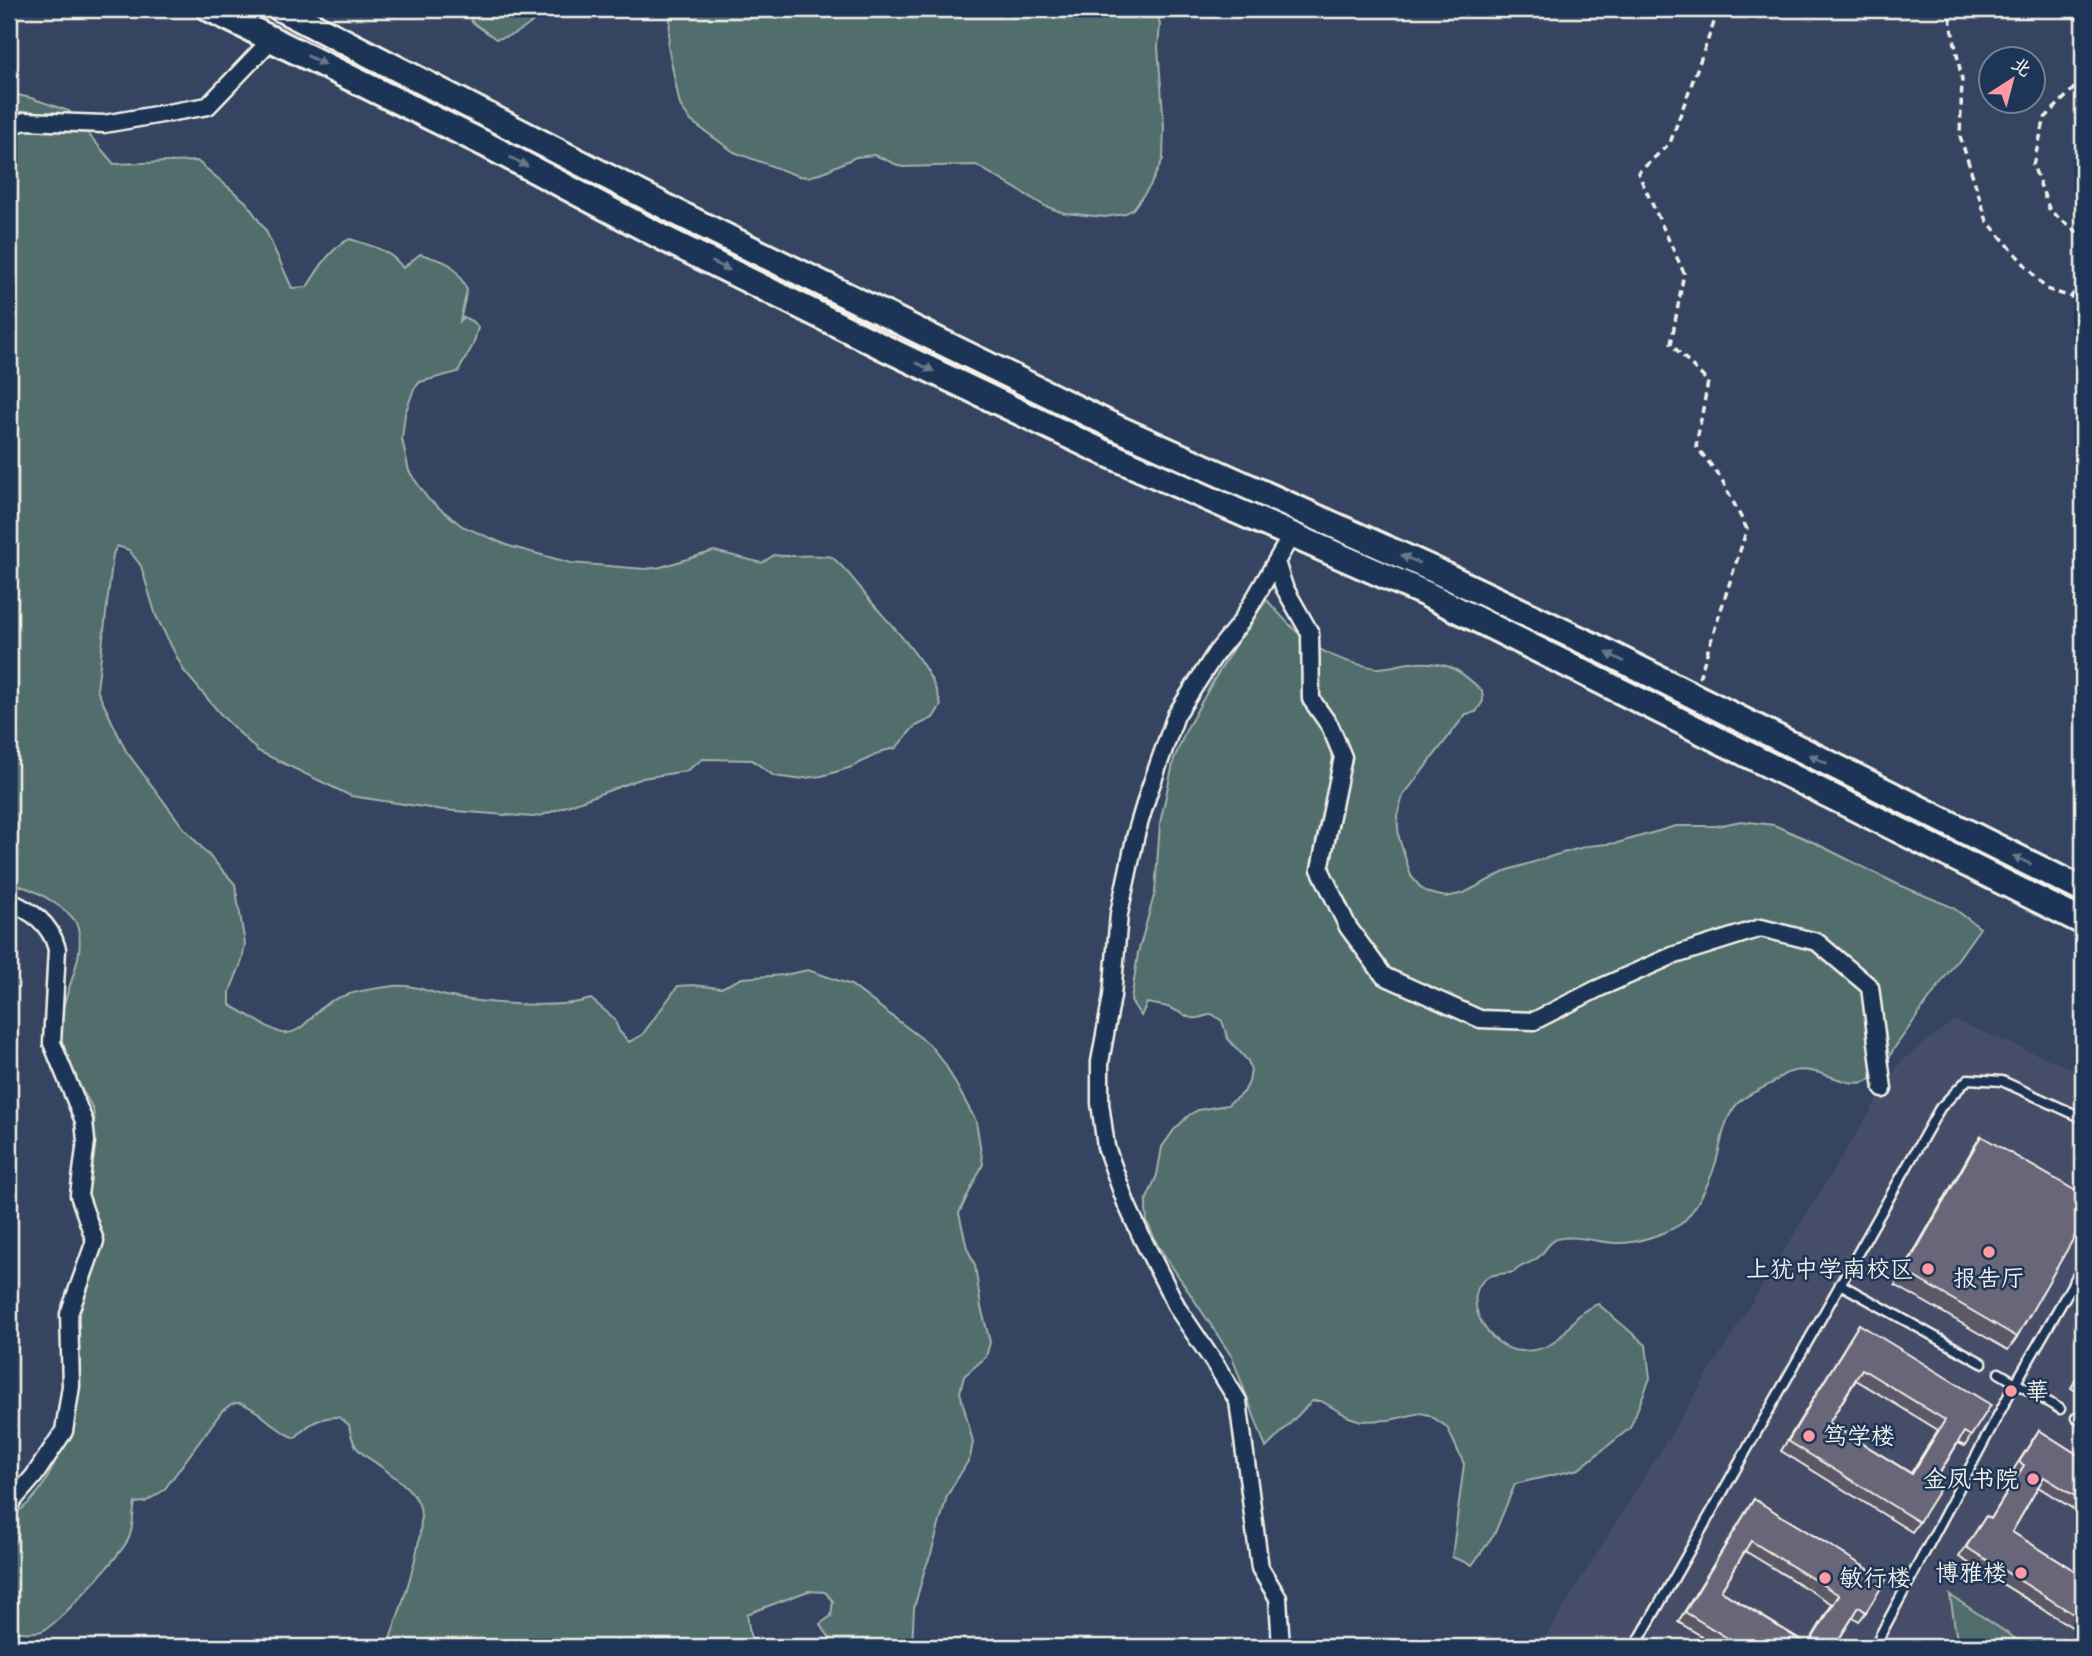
<svg xmlns="http://www.w3.org/2000/svg" width="2092" height="1656" font-family="Sriracha,'LXGW WenKai TC',sans-serif">
<style>
.built{fill:#444e68}
.green{fill:#516e6d;stroke:#a2b0aa;stroke-width:2}
.lines{fill:none;stroke-linecap:round;stroke-linejoin:round}
.service-casing{stroke:#f4f1e8;stroke-width:13}
.minor-casing{stroke:#f4f1e8;stroke-width:21}
.primary-casing{stroke:#f4f1e8;stroke-width:30}
.path{stroke:#f4f1e8;stroke-width:3.5;stroke-dasharray:7 5;stroke-linecap:butt}
.service{stroke:#1d3557;stroke-width:8}
.minor{stroke:#1d3557;stroke-width:16}
.primary{stroke:#1d3557;stroke-width:24}
.wall{fill:#5c5868;stroke:#f4f1e8;stroke-width:2;fill-rule:evenodd}
.building{fill:#6b6679;stroke:#f4f1e8;stroke-width:2;fill-rule:evenodd}
.oneway{fill:#68778a}
.poi-dot{fill:#ff9aa2;stroke:#1d3557;stroke-width:2.5}
.labels{text-anchor:middle;dominant-baseline:central;stroke-width:5;stroke-linejoin:round;paint-order:stroke}
.poi-label{font-size:24px;fill:#f4f1e8;stroke:#1d3557;text-anchor:end}
</style>
<rect width="100%" height="100%" fill="#344461"/>
<filter id="ink" filterUnits="userSpaceOnUse"><feTurbulence type="fractalNoise" baseFrequency=".0143" numOctaves="2"/><feDisplacementMap in="SourceGraphic" scale="14" xChannelSelector="R" yChannelSelector="G"/><feConvolveMatrix kernelMatrix="1 2 1 2 8 2 1 2 1" color-interpolation-filters="sRGB"/></filter>
<g filter="url(#ink)">
<path class="built" d="M1954,1020L2083,1073V1647H1539L1901,1061Z"/>
<path class="green" d="M467,9H544C532,25 517,36 496,39L472,22Z
M671,9H1157L1160,25L1158,47L1164,126L1163,159L1150,186L1133,209L1124,214L1105,217L1064,213L1045,206L976,165L902,167L875,155L856,157L819,174L808,177L798,176L734,152L691,121L680,105L668,47Z
M9,93L31,98L69,111L114,164L197,161L246,202L266,231L292,288L307,287C317,271 332,246 350,239C371,246 390,249 403,268L420,254C451,264 452,260 467,290L460,321L464,317L475,323L478,328L473,345L458,372L420,382L414,389L405,414L402,439L409,471L428,499L462,526L509,546L571,563L645,569L661,567L714,551L762,563L774,555C793,558 812,553 832,557C846,569 857,583 868,598C895,630 931,664 941,705L933,718L914,727L896,748L883,751L852,767L822,776L796,779L774,776L752,760L703,759L686,771L643,778L540,816L532,817L443,810L351,796L258,751L223,717L184,671L156,616L141,566L129,550L117,546L113,554L97,690L126,751L183,827L235,884L245,944L242,961L230,991V1005C242,1011 272,1031 282,1033C302,1035 312,1014 326,1004C345,992 372,989 394,986C412,984 429,992 446,996C481,1003 558,1010 591,999L614,1018L619,1031L629,1042L642,1035L678,986L693,985L721,988L742,978L784,975L808,970L851,985L929,1044L945,1064L976,1121L983,1164L959,1213L967,1248L975,1265L981,1307L990,1342L986,1357L964,1376L960,1392L973,1442L970,1458L947,1496L931,1554L925,1569L914,1608L912,1647H836L820,1624L831,1616L833,1601L825,1592L808,1591L747,1614L750,1635L756,1647H724L717,1641L705,1647H387C397,1619 431,1529 418,1502C411,1488 396,1478 384,1469C363,1452 354,1455 349,1425L338,1417C319,1417 308,1424 295,1438C275,1431 259,1409 243,1404C235,1401 228,1406 222,1411L164,1490L145,1502L135,1503C132,1516 134,1529 128,1540C119,1556 57,1626 42,1631C31,1634 19,1631 9,1632V1554L17,1538L10,1530L9,1518C79,1476 63,1385 76,1316C81,1293 94,1273 100,1251L84,1208L92,1131C100,1111 87,1099 77,1083C69,1072 61,1052 59,1038C56,1002 91,956 76,923C71,912 41,893 29,889C23,886 15,885 9,882Z
M1267,600C1296,633 1313,653 1357,664C1364,665 1372,668 1378,668C1389,668 1400,664 1410,663C1445,661 1458,667 1482,691L1483,701L1476,712L1466,714L1403,796L1397,816L1399,838L1411,876L1421,888L1429,893L1446,897L1464,893L1508,870L1559,854L1588,846L1617,843L1676,826H1717L1741,821L1774,825L1815,843L1897,884L1952,907L1980,928L1893,1050C1861,1120 1827,1053 1783,1075C1779,1078 1775,1082 1770,1084C1760,1090 1747,1094 1738,1103C1723,1119 1722,1142 1716,1162C1711,1179 1703,1195 1693,1210C1689,1215 1685,1222 1679,1225C1665,1234 1634,1244 1618,1243C1600,1243 1571,1233 1555,1240C1547,1244 1544,1254 1536,1259C1528,1265 1521,1264 1514,1272C1506,1274 1494,1273 1488,1277C1457,1296 1489,1352 1523,1351C1570,1350 1563,1316 1598,1304L1646,1345L1650,1378L1630,1428L1579,1469L1515,1484L1494,1535L1472,1565L1452,1557L1464,1464L1447,1427L1429,1415L1420,1413L1390,1420L1361,1421L1349,1417L1321,1401H1312L1266,1448L1232,1357L1157,1244L1147,1222L1146,1210V1201L1157,1175L1162,1147L1174,1130L1189,1115L1198,1110L1227,1105L1244,1092L1249,1082L1251,1070L1248,1061L1228,1039L1222,1021L1212,1014C1186,1023 1191,1016 1170,1008C1163,1005 1154,1005 1147,1003L1141,1016L1131,1001L1138,953L1155,892L1160,823L1174,759L1186,730L1215,678L1245,629Z
M1950,1595L2028,1647H1958Z"/>
<g class="lines">
<g class="service-casing">
<path id="service" d="M1840,1284L1982,1363
M1999,1373L2060,1409
M2076,1418L2083,1422
M1635,1647L1940,1108L1968,1079L2002,1081L2083,1118
M1874,1647L2011,1391L2083,1266"/>
</g>
<g class="minor-casing">
<path id="minor" d="M9,126L25,121L104,124L208,106L272,39
M1276,562L1284,587L1310,633L1311,699L1330,726L1343,757L1320,869L1348,927L1384,976L1480,1019L1534,1021L1597,989L1672,956L1761,928L1817,942L1870,987L1883,1089
M9,901C32,912 50,922 57,949L52,1043L84,1121L86,1141L79,1195L95,1241L69,1314L71,1386L64,1431L34,1476L9,1505
M1281,1647L1278,1598L1260,1568L1238,1401L1217,1367L1178,1309L1142,1238L1126,1203L1106,1147L1100,1103V1062L1112,996L1119,914L1136,834L1148,794L1176,715L1216,653L1241,622L1291,536"/>
</g>
<g class="primary-casing">
<path id="primary" d="M210,9L483,143L667,240L889,350L1105,453L1426,594L2083,922
M281,9L680,214L1113,426L1432,569L1594,646L2083,890"/>
</g>
<path class="path" d="M1942,9L1949,13L1962,80L1960,136L1987,221L2046,289L2071,297L2083,279
M2063,9L2083,23
M2083,79L2045,118L2033,165L2050,211L2081,235L2083,241
M1699,678L1747,529L1721,478L1696,446L1708,382L1671,344L1684,273L1638,173L1670,143L1719,9"/>
<use href="#service" class="service"/>
<use href="#minor" class="minor"/>
<use href="#primary" class="primary"/>
</g>
<path class="wall" d="M1981,1136L2017,1337L2008,1350L1895,1285L1972,1150Z
M1859,1324L1971,1436L1965,1446L1958,1443L1932,1486L1919,1522L1912,1532L1781,1451ZM1856,1380L1938,1430L1911,1473L1829,1423Z
M2083,1367V1395L2071,1388Z
M2039,1430L2083,1458V1515L2038,1487L2012,1532L2083,1576V1634L1959,1557L1986,1516L1991,1519L2017,1475L2012,1472Z
M1754,1499L1866,1612L1859,1621L1853,1617L1834,1647H1720L1678,1622ZM1745,1551L1832,1604L1808,1644L1721,1591Z"/>
<path class="building" d="M1981,1136L2083,1195V1222L2017,1337L1904,1271Z
M1859,1324L1991,1405L1971,1436L1964,1432L1932,1486L1939,1490L1919,1522L1788,1441ZM1862,1369L1945,1420L1912,1474L1829,1423Z
M2039,1430L2083,1458V1501L2044,1477L2012,1532L2083,1576V1620L1966,1547L1986,1516L1991,1519L2024,1465L2019,1462Z
M1754,1499L1886,1580L1866,1612L1859,1607L1834,1647H1742L1685,1612ZM1751,1541L1839,1595L1808,1645L1721,1591Z"/>
<defs><path id="oneway-solid" d="M-6-.8H1V-3.2L6.5 0L1 3.2V.8H-6Z" transform="scale(1.75)"/></defs>
<g class="oneway">
<use href="#oneway-solid" transform="translate(316 60) rotate(26)"/>
<use href="#oneway-solid" transform="translate(519 162) rotate(28)"/>
<use href="#oneway-solid" transform="translate(721 266) rotate(26)"/>
<use href="#oneway-solid" transform="translate(925 367) rotate(26)"/>
<use href="#oneway-solid" transform="translate(1410 559) rotate(-156)"/>
<use href="#oneway-solid" transform="translate(1615 657) rotate(-153)"/>
<use href="#oneway-solid" transform="translate(1818 759) rotate(-154)"/>
<use href="#oneway-solid" transform="translate(2022 860) rotate(-154)"/>
</g>
</g>
<g class="poi-dot">
<circle cx="1989" cy="1252" r="7"/>
<circle cx="1928" cy="1269" r="7"/>
<circle cx="2011" cy="1391" r="7"/>
<circle cx="1809" cy="1436" r="7"/>
<circle cx="2033" cy="1479" r="7"/>
<circle cx="2021" cy="1573" r="7"/>
<circle cx="1825" cy="1578" r="7"/>
</g>
<g class="labels">
<g class="poi-label">
<text x="1914" y="1269">上犹中学南校区</text>
<text x="1989" y="1278" text-anchor="middle">报告厅</text>
<text x="2025" y="1391" text-anchor="start">華</text>
<text x="1823" y="1436" text-anchor="start">笃学楼</text>
<text x="2019" y="1479">金凤书院</text>
<text x="2007" y="1573">博雅楼</text>
<text x="1839" y="1578" text-anchor="start">敏行楼</text>
</g>
</g>
<rect width="2092" height="1656" fill="none" stroke="#1d3557" stroke-width="35"/>
<rect x="18" y="18" width="2057" height="1621" fill="none" stroke="#f4f1e8" stroke-width="2.5" filter="url(#ink)"/>
<g transform="translate(2012 80) rotate(36)"><circle r="33" fill="#1d3557" stroke="#738091" stroke-width="2"/>
<path d="M0-5L12 26L0 18L-12 26Z" fill="#ff9aa2"/>
<text y="-10" font-size="19" font-weight="bold" text-anchor="middle" fill="#f4f1e8">北</text>
</g>
</svg>
